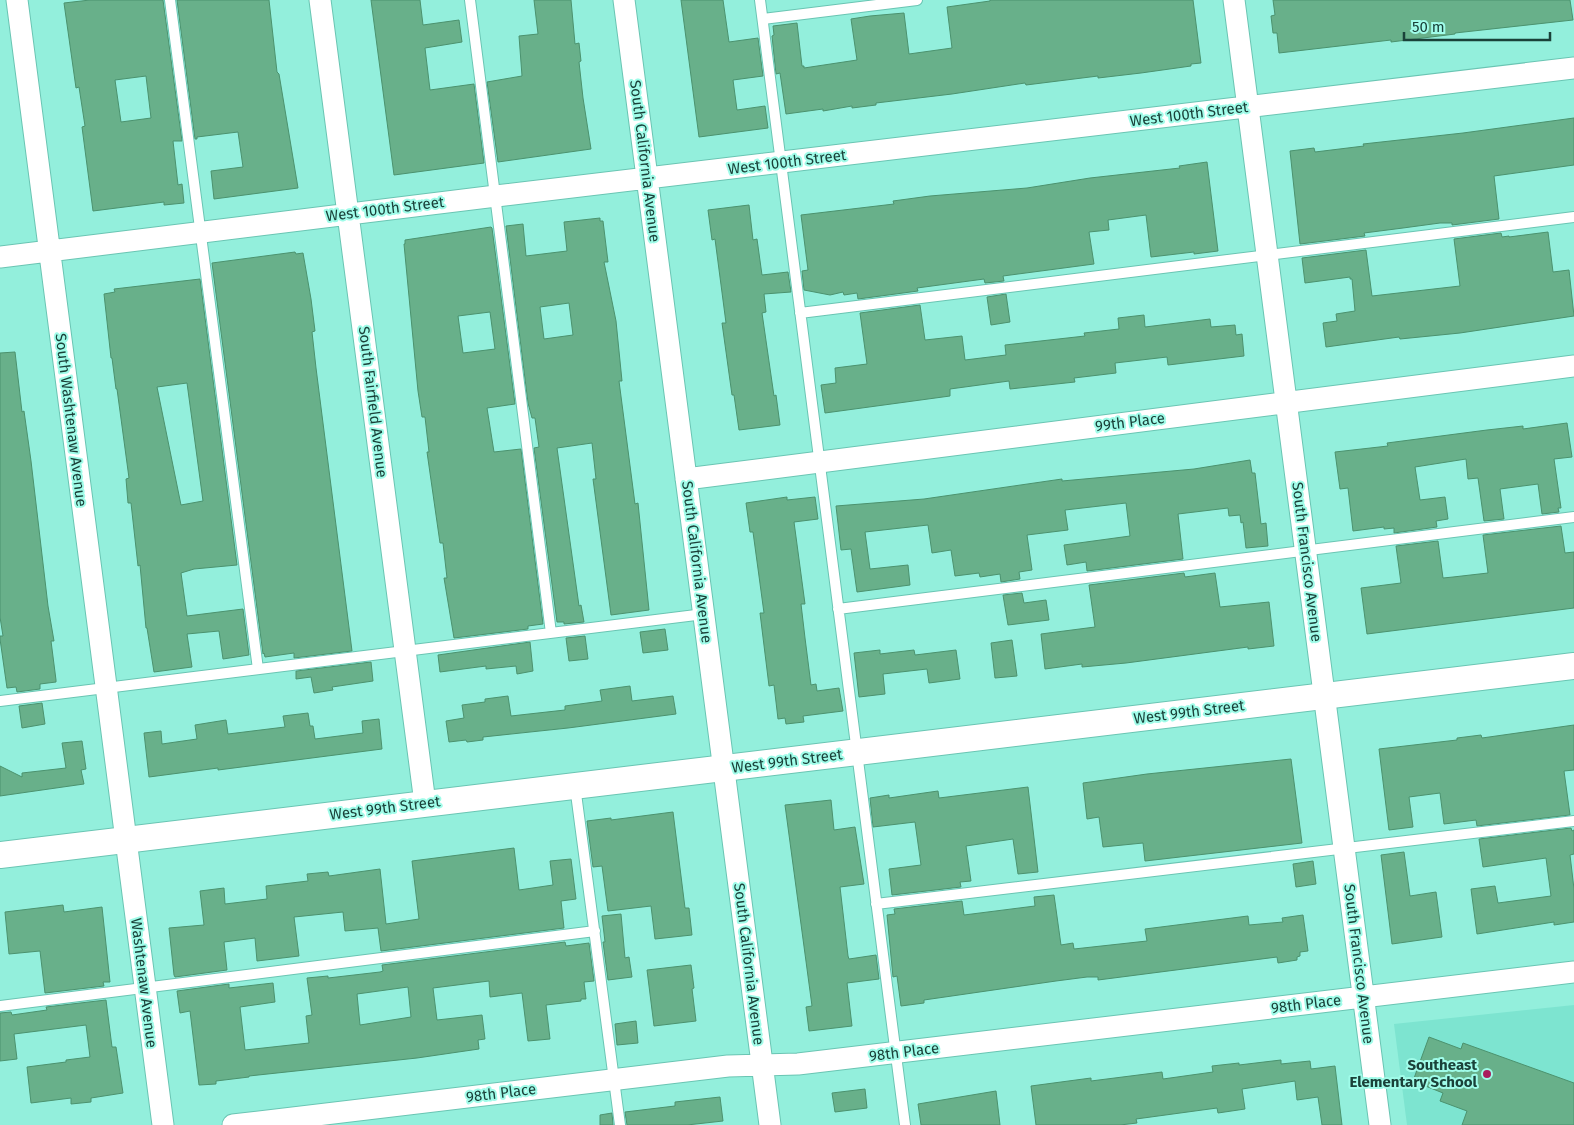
<svg xmlns="http://www.w3.org/2000/svg" width="1574" height="1125" font-family="'Fira Sans',sans-serif">
<style>
.built{fill:#7de4d0}
.building{fill:#68b08a;stroke:#4b926e;fill-rule:evenodd}
.lines{fill:none;stroke-linecap:round;stroke-linejoin:round}
.service-casing{stroke:#6ac5b3;stroke-width:12}
.minor-casing{stroke:#6ac5b3;stroke-width:23}
.tertiary-casing{stroke:#6ac5b3;stroke-width:28}
.service{stroke:#fff;stroke-width:10}
.minor{stroke:#fff;stroke-width:21}
.tertiary{stroke:#fff;stroke-width:26}
.poi-dot{fill:#a91c5d;stroke:#a0fce9;stroke-width:2}
.labels{text-anchor:middle;dominant-baseline:central;stroke-width:4;stroke-linejoin:round;paint-order:stroke}
.street-label{font-size:15px;fill:#1a4139;stroke:#a0fce9}
.poi-label{font-size:15px;font-weight:bold;fill:#1a4139;stroke:#a0fce9;text-anchor:end}
</style>
<rect width="100%" height="100%" fill="#93efdc"/>
<path class="built" d="M1574,1005V1125H1407L1394,1024Z"/>
<path class="building" d="M90,0H163L182,141H173L178,185L182,184L184,203L164,205V202L93,211L82,127L85,126L79,87L76,88L64,3ZM146,76L151,118L121,122L115,80Z
M177,0H269L277,72L279,74L298,188L214,199L211,171L243,167L238,132L197,137V139H195Z
M371,0H420L423,25L459,20L462,42L425,48L430,90L474,84L484,163L394,175Z
M534,0H571L575,44L579,43L581,61L579,62L583,98L591,149L498,162L487,82L522,76L519,36L538,34Z
M681,0H723L729,42L758,38L763,76L733,80L737,110L765,106L768,128L699,137Z
M990,0H1193L1201,63L1191,64V66L1141,73L1098,78V76L1026,85L1025,83L952,94L876,103V105L852,108V106L823,111V109L786,114L780,73L776,74L772,36L774,35L773,26L797,23L802,66H804V68L857,60L851,19L870,16L904,13L909,54L952,48L947,7L990,1Z
M1273,0H1570L1573,20L1455,33V34L1391,42V40L1279,53L1277,33H1273L1271,16L1275,15Z
M1574,118V165L1494,176L1499,219L1452,225V223H1440L1403,228L1364,233L1365,236L1300,244L1290,151L1314,148L1315,152L1364,146L1363,144L1463,133Z
M1207,162L1218,251L1194,254V252L1151,257L1146,215L1108,220L1109,230L1089,232L1094,264L1003,276L1004,281L985,283L984,279L917,288L918,291L858,299L857,293L844,295L843,292L830,295L804,290L802,271L808,270L801,215L894,204L893,201L930,196L1027,188L1090,178L1180,168L1179,166Z
M749,205L753,240L757,239L762,275L788,272L791,292L764,294L766,312L762,313L774,396L776,395L780,425L739,430L734,395H732L722,323H726L715,239L712,240L708,210Z
M600,218V221H603L608,262H604L616,321L622,381H619L635,504L638,503L649,610L611,615L593,479H596L592,443L557,448L579,606L581,605L584,622L564,624V622H557L534,448L539,447L535,418H532L528,403L506,226L523,224L526,256L567,251L564,222ZM569,303L573,335L544,339L540,307Z
M491,227L492,228L515,404L487,408L494,452L521,449L543,624L528,626V629L454,638L444,578H447L443,543H440L427,452H429L425,417H422L418,391L404,244H405V240ZM490,312L495,349L463,353L458,316Z
M1548,232L1553,272L1569,270L1574,316L1460,333L1400,339L1399,337L1326,347L1323,323L1337,321L1336,314L1355,311L1352,279H1350V277L1305,283L1302,258L1366,250L1372,296L1460,286L1454,239L1501,233L1502,237L1509,236V237Z
M295,252L296,254L303,253L311,299L315,331L312,332L316,368L352,651L294,658V653L265,657L264,653L263,654L212,263Z
M200,279L237,565L194,569L181,573L187,616L243,609L249,655L223,659L219,631L187,634L192,667L154,672L147,628H146L140,565L138,566L131,503H128L126,479L129,478L117,389H116L112,358H111L104,294L115,292L114,289ZM187,383L203,501L181,505L157,387Z
M1006,294L1010,322L991,325L987,297Z
M920,305L925,340L962,336L965,360L1006,355L1005,345L1085,336L1084,333L1119,329L1118,318L1144,315L1145,327L1210,319L1211,327L1235,325L1236,335L1242,334L1244,356L1168,365L1167,357L1115,363L1116,373L1074,378L1075,382L1010,389L1009,381L950,389V396L825,413L821,385L836,383L835,368L867,364L860,313Z
M15,352L22,412L24,411L31,461L48,606L54,641H51L56,680V682L40,684V689L17,692L16,687L7,688L0,639V636H3L0,617V353Z
M1567,423L1572,457L1554,459L1561,508H1558L1559,512L1542,514L1538,484L1500,489L1504,519L1484,521L1478,478L1468,479L1466,459L1415,467L1420,500L1445,497L1448,519L1436,521L1437,527L1394,533V528L1384,529V527L1353,531L1348,488L1340,489L1335,452L1388,446L1387,443L1487,430L1523,426V429Z
M1250,460L1252,473H1255L1261,524L1266,523L1268,546L1246,548L1243,522L1241,523L1240,515L1229,516L1228,508L1178,514L1183,559L1087,571L1086,562L1067,565L1064,545L1130,536L1126,503L1065,510L1068,530L1027,535L1032,570L1019,572L1020,579L1001,582L1000,574L980,577L979,573L955,576L951,550L932,553L928,525L865,532L870,569L908,565L910,585L857,592L851,549L841,550L836,506L924,499L1062,479V481L1194,469Z
M787,497V500L815,497L818,519L794,522L805,604H801L805,638L811,685L816,684L817,691L839,688L843,711L803,716L804,722L786,724L785,718L778,719L774,685L769,686L760,613H764L753,532H750L746,503Z
M1561,526L1565,553L1574,552V608L1367,634L1361,588L1401,583L1396,546L1438,541L1443,578L1453,577L1488,573L1483,535Z
M1184,573L1185,577L1215,573L1220,607L1269,602L1274,646L1248,649V647L1126,663L1082,667V664L1045,669L1041,634L1095,627L1089,585Z
M1022,593L1024,603L1046,600L1049,620L1008,625L1003,595Z
M665,629L668,650L643,653L640,632Z
M585,636L588,659L569,661L566,638Z
M1012,640L1017,676L995,678L991,643Z
M530,642L533,671L517,674L516,666L486,669V666L440,672L438,655Z
M880,650V654L914,650L915,655L956,650L960,679L929,683L927,669L883,674L885,694L859,697L854,653Z
M371,662L373,681L332,687L333,690L314,693L311,677L296,679V671Z
M630,686L632,701L673,696L676,714L568,728L483,737V740L467,742L466,740L449,742L446,721L464,718L462,705L485,702V699L508,696L511,716L565,710V706L602,701L600,690Z
M42,703L45,724L22,728L19,706Z
M308,713L310,726H313L315,739L363,733L362,721L379,719L382,749L218,770V768L149,777L144,733L161,731L162,744L197,739L195,725L226,720L228,734L285,727L283,716Z
M1574,725V770L1564,771L1570,815L1477,826L1476,820L1444,824L1440,793L1409,797L1413,827L1389,830L1379,749L1457,740V738L1481,735L1482,738Z
M82,741L86,769L81,770L84,784L0,796V766L22,777V773L66,768L62,743Z
M1291,759L1302,843L1145,861L1143,843L1103,847L1099,817L1087,819L1083,783L1147,774Z
M1028,787L1038,872L1018,874L1013,839L966,846L971,881L960,882L961,887L892,895L889,869L921,865L915,822L873,827L870,798L889,795V798L938,791L939,798Z
M831,800L834,830L855,827L864,884L840,887L848,956L849,959L876,955L879,979L847,983L852,1026L809,1031L806,1007L812,1006L785,805Z
M673,812L685,908H689L692,935L655,939L651,906L608,911L602,866L593,867L587,821L611,818V820Z
M1571,828L1572,831L1574,830V854L1570,855L1574,889V922L1554,925V922L1477,934L1471,889L1495,886L1498,903L1551,896L1546,858L1483,867L1479,839Z
M514,848L519,890L553,885L550,861L571,859L576,899L561,901L564,928L381,951L378,928L345,931L343,912L294,917L299,956L257,961L255,938L224,942L227,970L175,977L174,975L169,928L204,925L200,891L224,888L225,904L267,899L266,886L308,881L307,874L328,872L329,876L380,869L386,924L419,919L412,861Z
M1404,852L1410,896L1436,892L1442,937L1392,944L1381,855Z
M1313,861L1316,884L1296,887L1293,864Z
M1054,895L1061,945L1073,943L1074,949L1147,941L1145,929L1248,916L1249,925L1283,922L1282,918L1303,915L1308,951L1300,952V956L1297,957V960L1278,963L1277,957L1098,980V977H1087L1056,981L924,1000V1003L901,1006L897,976L893,977L887,915L895,914L894,909L962,901L964,915L1035,906L1034,897Z
M63,905L64,912L102,907L110,982H103L104,986L45,993L40,951L9,954L5,912Z
M621,914L625,958L629,957L632,977L608,980L603,942H605L602,916Z
M565,942L566,946L589,943L594,981L584,982L586,999H581V1001L546,1005L550,1039L528,1041L522,993L490,997L489,981L433,988L437,1020L482,1015L485,1039L478,1040L479,1049L417,1058L249,1076V1077L216,1081V1084L199,1085L190,1011L180,1013L177,991L229,984V988L273,983L275,1002L240,1007L245,1050L309,1043L306,1016L312,1015L307,978L328,976V978L380,972L383,971L382,965ZM408,987L411,1017L360,1025L357,994Z
M691,965L694,988L692,989L696,1021L654,1026L647,970Z
M106,1000L112,1047H116L123,1093L91,1098V1102L71,1104V1098L31,1103L27,1067L66,1062V1060L90,1057L86,1025L14,1034L17,1059L0,1061V1013L11,1012L12,1015L47,1010L46,1007Z
M636,1021L638,1043L617,1045L615,1024Z
M1429,1037L1461,1049L1463,1043L1574,1083V1125H1462L1467,1111L1440,1101L1443,1093L1413,1081Z
M1281,1060V1064L1310,1061L1311,1069L1335,1066L1342,1125H1322L1318,1097L1297,1100L1295,1081L1242,1089L1245,1109L1218,1113L1217,1108L1136,1119L1137,1123L1120,1125H1036L1031,1086L1091,1078V1081L1162,1072L1163,1079L1213,1072L1212,1066L1239,1063V1065Z
M865,1089L867,1108L835,1112L832,1093Z
M996,1091L1000,1125H921L918,1104Z
M720,1097L723,1121L687,1125H627L625,1112L675,1106V1102Z
M612,1113L613,1125H600V1115Z"/>
<g class="lines">
<g class="service-casing">
<path id="service" d="M170,0L258,669
M470,0L551,633
M760,0L905,1125
M763,19L917,0
M800,313L1574,217
M838,609L1574,517
M0,701L704,614
M575,786L620,1125
M876,904L1574,821
M0,1006L595,931"/>
</g>
<g class="minor-casing">
<path id="minor" d="M17,0L163,1125
M320,0L425,803
M624,0L770,1125
M1234,0L1380,1125
M0,257L496,196L1574,68
M686,479L1574,366
M233,1125L728,1066L798,1064L1574,972"/>
</g>
<g class="tertiary-casing">
<path id="tertiary" d="M0,855L1574,666"/>
</g>
<use href="#service" class="service"/>
<use href="#minor" class="minor"/>
<use href="#tertiary" class="tertiary"/>
</g>
<circle class="poi-dot" cx="1487" cy="1074" r="5"/>
<g class="labels">
<g class="street-label">
<text transform="translate(1189 114) rotate(-7)">West 100th Street</text>
<text transform="translate(645 161) rotate(83)">South California Avenue</text>
<text transform="translate(787 162) rotate(-7)">West 100th Street</text>
<text transform="translate(385 209) rotate(-7)">West 100th Street</text>
<text transform="translate(373 402) rotate(83)">South Fairfield Avenue</text>
<text transform="translate(71 420) rotate(83)">South Washtenaw Avenue</text>
<text transform="translate(1130 422) rotate(-7)">99th Place</text>
<text transform="translate(697 562) rotate(83)">South California Avenue</text>
<text transform="translate(1307 562) rotate(83)">South Francisco Avenue</text>
<text transform="translate(1189 712) rotate(-7)">West 99th Street</text>
<text transform="translate(787 761) rotate(-7)">West 99th Street</text>
<text transform="translate(385 808) rotate(-7)">West 99th Street</text>
<text transform="translate(749 964) rotate(83)">South California Avenue</text>
<text transform="translate(1359 964) rotate(83)">South Francisco Avenue</text>
<text transform="translate(144 983) rotate(83)">Washtenaw Avenue</text>
<text transform="translate(1306 1004) rotate(-7)">98th Place</text>
<text transform="translate(904 1052) rotate(-7)">98th Place</text>
<text transform="translate(501 1093) rotate(-7)">98th Place</text>
</g>
<g class="poi-label">
<text x="1477" y="1065">Southeast<tspan x="1477" dy="17">Elementary School</tspan></text>
</g>
</g>
<path d="M1404 32v8h146v-8" fill="none" stroke="#1a4139" stroke-width="2.5"/>
<text x="1412" y="32" font-size="15" fill="#1a4139" stroke="#a0fce9" stroke-width="4" paint-order="stroke">50 m</text>
</svg>
